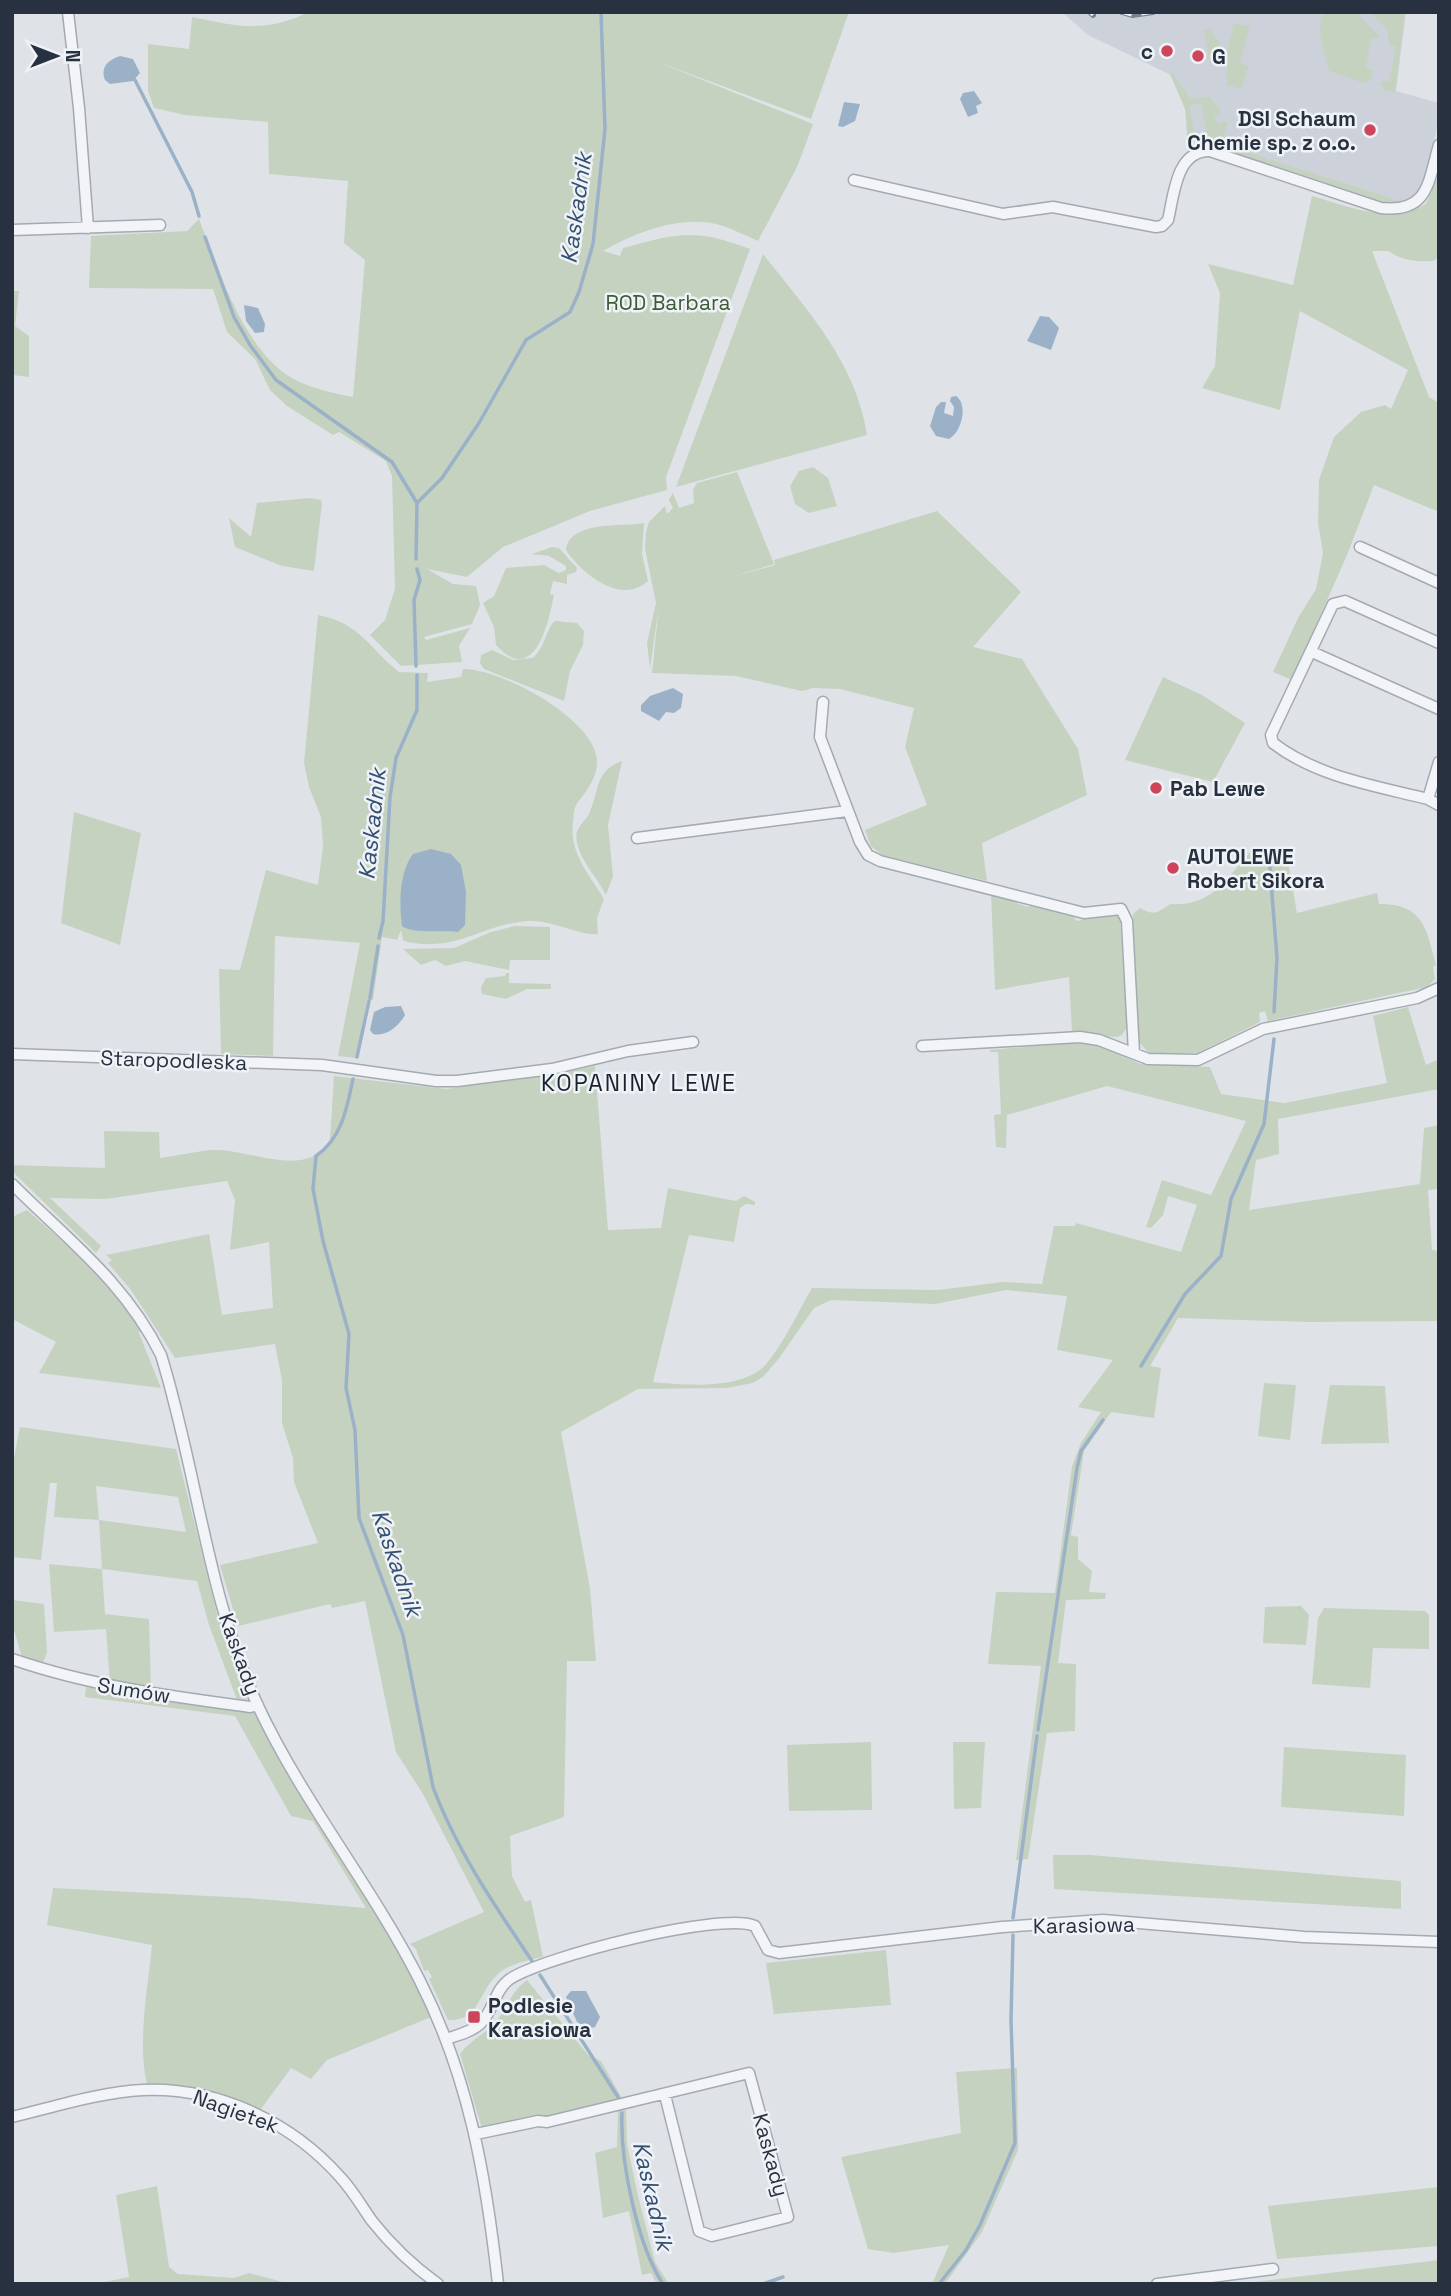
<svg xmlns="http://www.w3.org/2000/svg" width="1451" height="2296" font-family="'Space Grotesk',sans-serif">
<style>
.built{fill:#cdd2da}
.green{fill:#c5d2c0;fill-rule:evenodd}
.water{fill:#9ab1c8}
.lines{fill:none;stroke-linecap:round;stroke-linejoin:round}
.stream{stroke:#9ab1c8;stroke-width:3.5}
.street-casing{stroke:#a4aab2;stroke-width:13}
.street{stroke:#f2f4f7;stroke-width:10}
.rail-casing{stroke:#798292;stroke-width:6}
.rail{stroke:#eff2f6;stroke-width:3.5;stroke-dasharray:10;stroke-linecap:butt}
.poi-dot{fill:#cd455b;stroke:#eff2f6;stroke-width:2.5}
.labels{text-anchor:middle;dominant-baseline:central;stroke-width:5;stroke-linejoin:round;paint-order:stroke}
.poi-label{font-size:21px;font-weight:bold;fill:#28313f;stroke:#eff2f6;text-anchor:start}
.park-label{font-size:21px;fill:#3d5b36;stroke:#eff2f6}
.street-label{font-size:21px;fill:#28313f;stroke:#eff2f6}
.water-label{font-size:23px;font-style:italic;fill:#335073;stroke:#eff2f6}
.neighbourhood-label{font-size:23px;letter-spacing:2px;fill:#1a2230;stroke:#eff2f6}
</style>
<rect width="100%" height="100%" fill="#dfe3e8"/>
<path class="built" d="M1062,12H1406L1396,91L1439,103V118L1426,176L1416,196L1405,202H1384L1221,148L1219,153L1187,141L1186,110L1171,75L1088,35Z"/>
<path class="green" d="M309,12H849L811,119L655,61L813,124L798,165L758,241C746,236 735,230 723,226C684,213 636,232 603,251L620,256L623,248C678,233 695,228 750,249L666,477L667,490L590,511L503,547L467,577L427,569L453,584L476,586L480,605L472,624L424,637L426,640L470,628L459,646L462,662L401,666L370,635L385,620L395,589L392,476L386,461L339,432L333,435L287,406L270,390L255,359L227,332L213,289L89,288L91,236L187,231L199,219C218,269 242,344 287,375C305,387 332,393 353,397L365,260L344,243L348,181L269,174L268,122L185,115L154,108L148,91V44L189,49L192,17C239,27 265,33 309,12Z
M1323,12H1356L1379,36L1378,39L1371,38L1366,68L1373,70L1372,79L1363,83L1329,71L1319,30Z
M1370,12H1405L1395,93L1383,90L1380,85L1382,81H1389L1396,47L1389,45L1387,30Z
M1234,23L1250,26L1240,63L1249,66L1241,89L1227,85L1228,46Z
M1209,29L1219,41L1220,64L1210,66L1204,30Z
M1173,73L1191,99L1210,97L1221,111L1214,117L1219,124L1228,121L1222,144L1400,201L1384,202L1216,146H1201L1199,142L1188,141L1185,109L1170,74ZM1201,103L1207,134L1195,137L1189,106Z
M1439,174V256L1434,261C1417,262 1402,261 1389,251H1372L1429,397L1439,403V512L1374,485L1347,555L1292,680L1273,672L1298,618L1316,589L1323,553L1318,523L1319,480L1334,437L1361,412L1385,405L1391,409L1408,370L1300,311L1280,410L1202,388L1215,366L1220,293L1208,264L1293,285L1312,196C1350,207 1388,224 1426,204Z
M763,254C807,310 856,362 867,435L676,487Z
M12,291H19L15,326L29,336V377L12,375Z
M813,467L828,478L837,506L809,513L795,504L790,486L799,471Z
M737,472L774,564L732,577L775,565L774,560L937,511L1021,592L973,647L1022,659L1078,749L1087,795L982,843L987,881L882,855L871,846L865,830L927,805L905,747L914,708L840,689L813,688L802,691L736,676L652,673L659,605L650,669L647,643L656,603L645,549L646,532L649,522L665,506L667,514L673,508L669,500L673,493L679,508L694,503L693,490L697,483Z
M310,498L321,500L322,503L314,571L282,566L235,547L229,518L251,537L257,503Z
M644,523L642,554L648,581C621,606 581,573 566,550C569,520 624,527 644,523Z
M552,547L559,548L577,568L576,572L567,575V584L553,581L550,594L554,595C549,621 535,688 496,645L494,627L483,603L494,596L506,568L544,565L559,573L566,570V566L549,556L532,554Z
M318,615C360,623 368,647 399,672L428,673L427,682L461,677L463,669C499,668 594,718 597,760C598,776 587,791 578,802C573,809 574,815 573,822C569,853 589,874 604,899L597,918L598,934C580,936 553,920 529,921C481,924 460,952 408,942L403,940L401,930L397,940L382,937L373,1000H367L356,1058L338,1056L360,943L275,936L273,1056L221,1054L219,969L240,970L266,870L318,885L323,846L321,817L309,787L304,763Z
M555,621L577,623L584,631L583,645L570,671L564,701L484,669L480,663L481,655L492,650L513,660L533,658C546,646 546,628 555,621Z
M1163,677L1202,695L1245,723L1213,782L1125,760Z
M622,761L608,825L613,876L606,895C597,877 581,862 577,842C574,827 583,825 589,814C599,792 595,770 622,761Z
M74,812L141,833L120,945L61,923Z
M1286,850L1297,913L1377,893L1379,904C1423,904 1426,927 1436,965L1433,967L1435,979L1427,987L1268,1021L1265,1011L1259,1013L1260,1022L1198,1053H1149L1139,1042L1133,914L1140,908C1153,916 1158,913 1170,904C1213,907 1226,878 1251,851Z
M991,894L1028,907L1032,904L1074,915L1075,920L1080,921L1084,917L1114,913L1120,917L1127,1027L1122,1035C1110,1041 1087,1030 1072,1031L1069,977L995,990Z
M515,926L550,927V960H510L509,970L465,961L446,966L435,960L421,965L403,949L454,948L491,932Z
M506,973H509V983L551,984V989H527L506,999L482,994L481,987L486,978L505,976Z
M1408,1007L1426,1065L1439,1059V1089L1278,1119L1279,1154L1256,1160L1249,1210L1420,1184L1424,1128L1439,1125V1189L1428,1190L1432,1250L1439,1251V1321L1307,1322L1178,1318L1150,1366L1161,1368L1154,1418L1111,1412L1084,1451L1071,1535L1078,1537V1559L1092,1571L1089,1592L1106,1593L1105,1599L1066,1600L1058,1663L1076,1664L1075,1731L1047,1733L1028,1859L1016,1860L1041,1666L988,1664L996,1592L1055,1593L1072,1466L1081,1443L1101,1412L1078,1407L1113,1360L1057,1350L1067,1296L1006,1290L935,1304L831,1300L814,1308L780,1357L764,1376L753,1383L726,1388L638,1389L561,1432L590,1588L596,1661H567L564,1817L510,1836L512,1876L525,1902L531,1900L543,1957C528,1960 508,1964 497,1975C478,1993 479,2022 448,2020L429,1979L432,1977L428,1970L424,1971L416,1949L410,1944L484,1912L423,1794L396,1752L365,1601L332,1608L330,1604L238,1626L220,1565L318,1543L294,1482L293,1458L282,1423V1381L275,1344L175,1358L131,1290L108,1263L112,1260L106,1255L209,1234L222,1315L273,1308L269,1242L230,1250L235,1200L227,1181L106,1199L50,1198L101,1246L96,1253L12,1171V1165L105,1168L104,1131L159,1132L160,1158C177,1156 196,1151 213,1150C249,1148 307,1181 330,1140L334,1076L446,1089L558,1074L595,1066L608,1230L661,1228L668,1188L736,1201L744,1196L755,1202V1205L746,1204L740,1208L734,1242L689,1235L653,1382C685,1385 744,1391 767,1363C785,1341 798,1312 812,1288L938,1290L1003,1282L1042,1284L1054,1226H1075L1076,1223L1181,1252L1197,1205L1168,1196L1163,1215L1151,1228L1146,1227L1162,1180L1211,1195L1246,1121L1107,1086L1007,1115L1006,1148L996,1147L994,1115L1001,1114L998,1052H990V1050L1082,1042L1095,1043L1140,1064L1210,1067L1221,1094L1285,1103L1387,1083L1373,1016Z
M27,1210L90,1265L141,1327L139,1333L161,1388L39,1373L56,1342L12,1319V1217Z
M1264,1383L1296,1385L1290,1440L1258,1436Z
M1330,1385L1385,1386L1389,1443L1321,1444Z
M20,1427L176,1449L218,1618L244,1687L242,1688L247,1700L245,1702L237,1700L209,1625L197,1581L102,1569L105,1614L149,1619L151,1689L110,1683L106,1629L54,1632L49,1564L102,1569L99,1520L54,1517L57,1483H50L41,1560L12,1557V1469ZM96,1486L178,1497L186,1532L99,1520Z
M12,1600L44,1604L47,1653L42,1665L22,1657L12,1623Z
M1301,1606L1309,1615L1306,1645L1263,1643L1265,1607Z
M1324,1608L1425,1611L1429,1615V1649L1373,1648L1370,1688L1312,1684L1318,1618Z
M86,1687L257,1714C312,1817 384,1911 431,2017L327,2060L311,2079L291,2068L261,2109L197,2088L147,2084C137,2045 148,1986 152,1945L47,1925L53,1888L248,1898L366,1908L313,1821L291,1816L235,1716L85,1697Z
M871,1742L872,1810L789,1811L787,1745Z
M953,1742H985L981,1808L954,1809Z
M1284,1747L1406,1755L1404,1816L1281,1807Z
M1053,1855H1090L1401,1881V1909L1054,1889Z
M886,1950L891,2005L774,2014L766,1963Z
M527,1980L589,2056L601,2061L623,2100L546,2119L539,2116L482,2129L460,2054C471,2039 486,2034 497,2020C510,2004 509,1994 527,1980Z
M1017,2068L1018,2150L982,2232L945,2284H932L949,2245L893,2253L868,2249L841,2157L961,2133L956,2072Z
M626,2110L627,2144L638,2196L655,2262L669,2284H657L651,2273L642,2275L629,2211L603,2218L595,2153L617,2147L618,2111Z
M157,2186L169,2267L178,2274L234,2278L249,2273L290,2284H95L129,2277L116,2195Z
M1439,2187V2246L1277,2259L1268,2206Z
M1439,2260V2284H1237Z"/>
<path class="water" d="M120,56L133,59L140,73L133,81L110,84L105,80C100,67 108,60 120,56Z
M974,91L982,103L976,106L978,113L968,117L960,99L963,93Z
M844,102L860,104L855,121L843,127L838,126Z
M244,305L258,308L265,324L264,332L255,333L246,321Z
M1040,316L1049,317L1059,328L1051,350L1027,341Z
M956,396C969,405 961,433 949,439L936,436L930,426L936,407L941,402H946L944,413L953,416L954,407L950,401L951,397Z
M673,688L683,694L681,708L674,713L666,712L659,721L641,711V705L650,696Z
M431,849L451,854L461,865L466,892L465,925L458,932C443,930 411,934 402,926C399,902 399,873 413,854Z
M401,1006L405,1015C399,1026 386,1037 373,1034L370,1030L374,1012L385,1007Z
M571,1991H586L600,2017L595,2027L588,2029L577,2022L566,1997Z"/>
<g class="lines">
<path class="stream" d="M135,80L192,192L199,216
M205,237L234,317L250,345L276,380L392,462L417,503
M416,559L417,503L442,478L479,423L526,340L570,312L579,292L593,244L605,129L601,12
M416,666L414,600L420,580L417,569
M1269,856L1277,958L1274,1012
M379,938L383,921L390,797L396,758L417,710V675
M370,998L378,946
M357,1057L369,1001
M353,1079C347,1108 342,1138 316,1156L313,1189L323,1241L349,1334L346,1388L355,1430L359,1518L403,1635L433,1787C456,1849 495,1906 532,1961
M1141,1366L1185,1294L1221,1256L1231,1199L1264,1124L1274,1039
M1038,1730L1077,1468L1081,1451L1103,1420
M1013,1918L1037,1736
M540,1975L618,2097
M622,2113C620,2161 637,2244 663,2284
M763,2284L783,2277
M939,2284L966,2250L980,2225L1015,2143L1011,2020L1013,1935"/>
<g class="street-casing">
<path id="street" d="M68,12L79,108L88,228
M854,180L1003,214L1053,207L1156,227L1162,226L1168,220C1174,195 1176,150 1210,151L1381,208C1429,213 1428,182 1439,145
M12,230L160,225
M1360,547L1439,583
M1439,643L1345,601L1333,604L1271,735L1273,743C1317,777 1376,786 1428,799L1439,805
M1312,652L1439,709
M823,702L820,737L860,842L868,855L880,861L1084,913L1121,909L1127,921L1134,1053
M1428,799L1439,762
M637,838L847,811
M922,1046L1080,1037L1099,1040L1148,1059L1198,1060L1263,1029L1417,998L1439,988
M12,1054L322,1065L436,1081H457L552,1069L628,1051L693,1042
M12,1184C68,1240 125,1282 161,1355C197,1471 207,1595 258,1706C303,1802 371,1885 419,1979C469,2077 486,2176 498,2284
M12,1659C90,1686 169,1696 250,1707L258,1705
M446,2039C458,2035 471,2032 480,2024C494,2011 494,1990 510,1979C543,1957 721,1911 755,1926L768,1950L779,1953L1002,1927L1103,1920L1304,1937L1439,1942
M12,2117C54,2107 100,2092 143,2090C218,2087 292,2122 341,2178C353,2191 362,2207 372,2221C391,2245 413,2266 438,2284
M476,2134L538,2121L547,2122L749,2073L788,2217L712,2236L699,2231L665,2095
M1157,2284L1273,2269"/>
</g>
<use href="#street" class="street"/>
<g class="rail-casing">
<path id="rail" d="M1090,12L1093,15
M1122,12L1132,15L1153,12"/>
</g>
<use href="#rail" class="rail"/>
</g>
<g class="poi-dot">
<circle cx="1167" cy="51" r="7"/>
<circle cx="1198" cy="56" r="7"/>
<circle cx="1370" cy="130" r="7"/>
<circle cx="1156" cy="788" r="7"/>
<circle cx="1173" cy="868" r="7"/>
<rect x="467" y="2010" width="14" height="14" rx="3.5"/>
</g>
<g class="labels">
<g class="poi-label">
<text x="1153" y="51" text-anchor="end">c</text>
<text x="1212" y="56">G</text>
<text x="1356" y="118" text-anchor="end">DSI Schaum<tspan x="1356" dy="24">Chemie sp. z o.o.</tspan></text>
<text x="1170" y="788">Pab Lewe</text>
<text x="1187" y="856">AUTOLEWE<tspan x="1187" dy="24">Robert Sikora</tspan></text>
<text x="488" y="2005">Podlesie<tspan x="488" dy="24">Karasiowa</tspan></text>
</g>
<g class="park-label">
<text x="668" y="302">ROD Barbara</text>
</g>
<g class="street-label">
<text transform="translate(174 1060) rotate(2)">Staropodleska</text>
<text transform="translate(240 1654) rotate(70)">Kaskady</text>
<text transform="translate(134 1690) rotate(9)">Sumów</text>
<text transform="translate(1084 1925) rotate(-1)">Karasiowa</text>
<text transform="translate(236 2111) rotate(20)">Nagietek</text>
<text transform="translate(771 2155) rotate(75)">Kaskady</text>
</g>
<g class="water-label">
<text transform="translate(576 208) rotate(-82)">Kaskadnik</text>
<text transform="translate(372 824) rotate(-84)">Kaskadnik</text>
<text transform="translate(397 1563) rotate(71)">Kaskadnik</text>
<text transform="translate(653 2196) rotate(77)">Kaskadnik</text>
</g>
<g class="neighbourhood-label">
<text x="639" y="1083">KOPANINY LEWE</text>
</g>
</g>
<rect width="1451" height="2296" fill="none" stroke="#28313f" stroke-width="28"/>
<g transform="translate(56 56) rotate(90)" stroke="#eff2f6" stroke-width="5" paint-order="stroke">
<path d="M0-5L12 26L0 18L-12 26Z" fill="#28313f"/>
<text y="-10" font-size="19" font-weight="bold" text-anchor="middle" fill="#28313f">N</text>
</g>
</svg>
